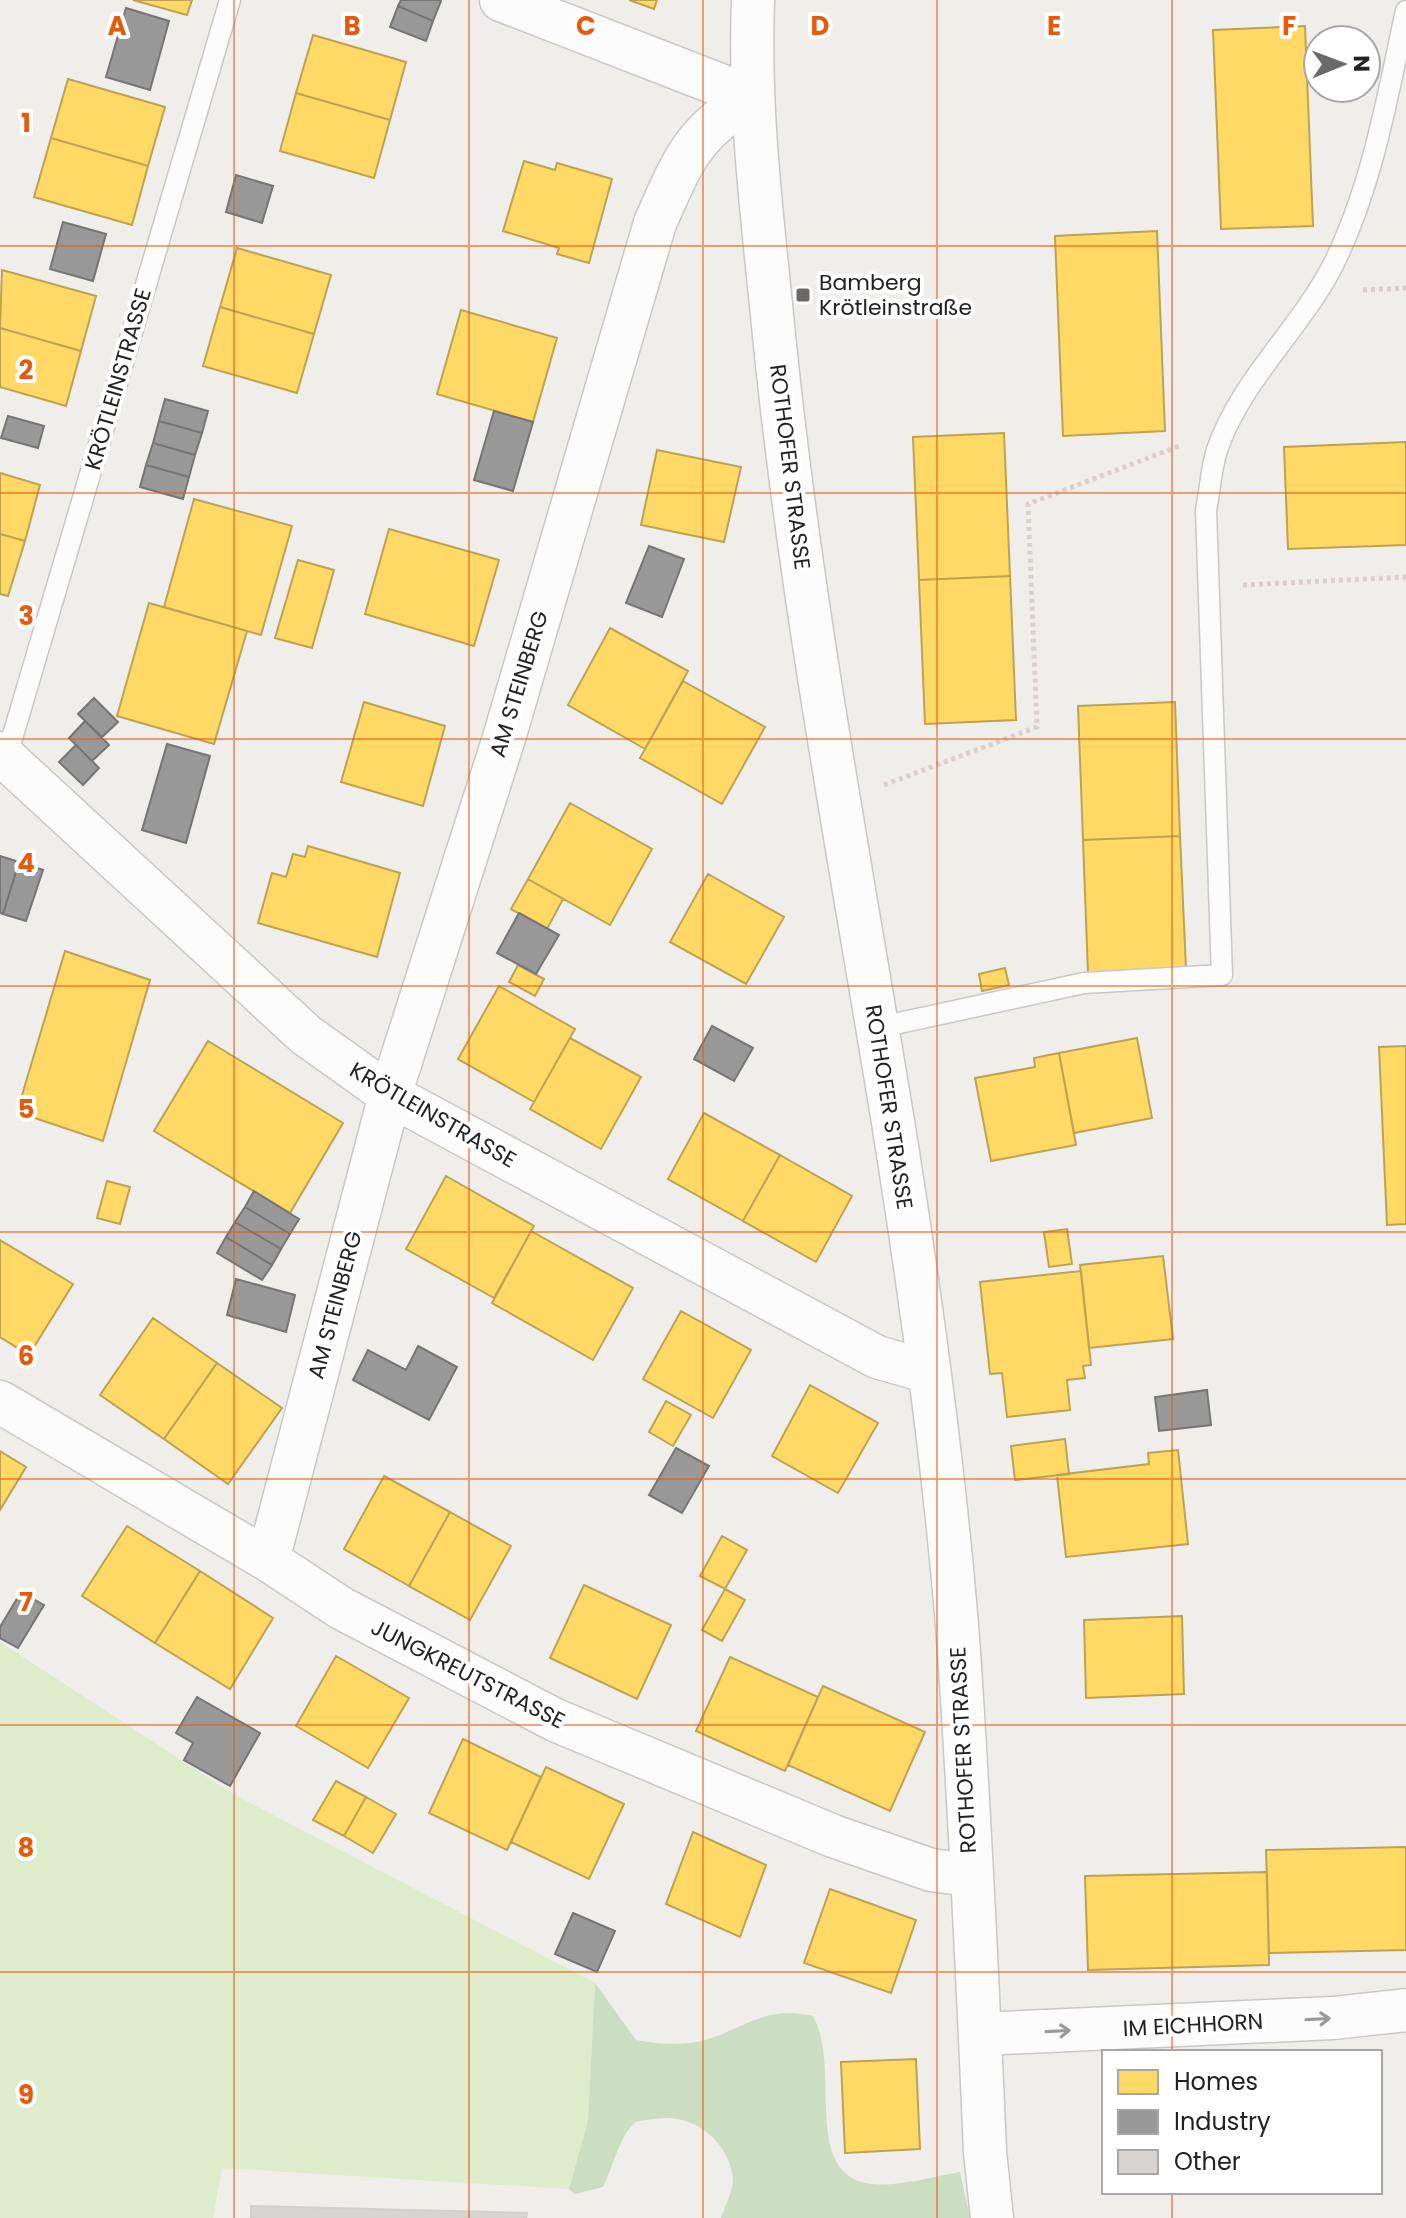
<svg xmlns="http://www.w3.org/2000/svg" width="1406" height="2218" font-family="Poppins,sans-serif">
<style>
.grass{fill:#ddeccb}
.forest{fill:#cbdec1}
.homes{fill:#ffd966;stroke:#bda252;stroke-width:2}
.industry{fill:#999;stroke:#757575;stroke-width:2}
.building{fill:#d7d4d2;stroke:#d3d0cc;stroke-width:2}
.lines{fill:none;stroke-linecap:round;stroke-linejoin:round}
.lane-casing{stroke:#c9c8c7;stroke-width:23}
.street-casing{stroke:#c9c8c7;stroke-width:45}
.path{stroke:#dccecd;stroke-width:5;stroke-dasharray:4 4;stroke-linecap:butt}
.lane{stroke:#fdfcfc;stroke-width:20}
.street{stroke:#fdfcfc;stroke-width:42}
.oneway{stroke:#9a9a9a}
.grid{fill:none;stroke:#e8590c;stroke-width:2;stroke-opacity:0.55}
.poi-dot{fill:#6a6968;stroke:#fff;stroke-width:3}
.labels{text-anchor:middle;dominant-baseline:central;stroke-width:8;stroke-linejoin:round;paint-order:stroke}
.poi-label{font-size:22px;fill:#222;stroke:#fff;text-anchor:start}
.street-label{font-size:22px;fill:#222;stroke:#fff}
.grid-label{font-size:26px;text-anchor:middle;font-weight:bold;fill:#e8590c;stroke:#fff;stroke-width:8;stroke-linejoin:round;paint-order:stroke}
</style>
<rect width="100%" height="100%" fill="#f0eeeb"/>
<path class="grass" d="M0,1642L235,1795L595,1983L588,2121L569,2189L222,2168L213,2218H0Z"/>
<path class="forest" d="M595,1983L636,2040C657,2044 684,2046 705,2040C746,2028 765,2005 813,2016C845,2074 792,2194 893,2184C915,2182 938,2176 960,2172L970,2218H721C725,2206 734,2189 733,2177C727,2139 692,2112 654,2119C649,2120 641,2120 636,2122C621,2131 612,2170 603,2187L575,2194L569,2189L588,2121Z"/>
<path class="homes" d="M133,0H192L187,15Z
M629,0H657L654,9Z
M1305,26L1313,226L1221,229L1213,30Z
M313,35L406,62L390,120L296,93Z
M68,79L165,107L148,166L51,138Z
M296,93L390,120L374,178L280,151Z
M51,138L148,166L132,225L34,197Z
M524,161L555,170L557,163L612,179L589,263L557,254L559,248L503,231Z
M1157,231L1165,431L1063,436L1055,236Z
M237,248L331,275L314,334L220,307Z
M2,270L96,296L81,351L0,328Z
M220,307L314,334L297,393L203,366Z
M461,310L557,338L533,422L437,394Z
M0,328L81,351L66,406L0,387Z
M1004,433L1010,576L919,580L913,437Z
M1406,442V545L1288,549L1284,447Z
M657,450L741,467L724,542L641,525Z
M0,473L40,485L25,541L0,534Z
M194,499L292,526L261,635L164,607Z
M389,529L499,560L474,646L365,614Z
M0,534L25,541L8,596L0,594Z
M298,560L334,570L312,648L275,638Z
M1010,576L1016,720L925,724L919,580Z
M149,603L247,631L214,744L117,716Z
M610,628L688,671L645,749L568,705Z
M683,681L765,727L722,804L640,758Z
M364,702L445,726L423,806L341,782Z
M1175,702L1180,836L1083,840L1078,706Z
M570,803L652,849L610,925L528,879Z
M1180,836L1186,969L1088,973L1083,840Z
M308,846L400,873L377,957L258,923L272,873L286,877L293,854L305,857Z
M708,874L784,917L746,984L670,942Z
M528,879L563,899L547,929L511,909Z
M65,951L150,980L103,1141L17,1112Z
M518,965L544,979L535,996L509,982Z
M1005,968L1009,985L982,991L979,974Z
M499,986L575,1029L534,1102L458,1059Z
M570,1038L641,1077L601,1149L530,1109Z
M1137,1038L1152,1118L1074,1133L1059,1053Z
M208,1041L343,1123L290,1213L154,1131Z
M1406,1046V1224L1387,1225L1379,1047Z
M1059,1053L1076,1145L991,1161L975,1078L1035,1067L1034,1058Z
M704,1113L780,1155L743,1221L668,1179Z
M780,1155L852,1196L816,1262L743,1221Z
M446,1176L534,1226L494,1298L406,1249Z
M107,1181L130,1187L120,1224L97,1218Z
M1067,1229L1072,1264L1049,1267L1044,1232Z
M531,1231L633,1288L593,1360L492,1303Z
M0,1240L73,1284L29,1355L0,1337Z
M1163,1256L1173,1339L1089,1348L1080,1265Z
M1081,1271L1091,1365L1083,1366L1085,1378L1067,1380L1070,1410L1007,1417L1002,1373L990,1374L980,1282Z
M681,1311L751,1350L713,1418L643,1379Z
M153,1318L217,1363L164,1439L100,1395Z
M217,1363L282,1408L228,1484L164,1439Z
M810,1385L878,1423L838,1493L772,1456Z
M666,1401L691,1415L673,1446L649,1432Z
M1065,1439L1069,1474L1015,1480L1011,1446Z
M1178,1450L1188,1544L1066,1557L1057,1475L1149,1464L1148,1453Z
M0,1451L26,1467L0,1510Z
M384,1476L450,1512L409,1586L344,1549Z
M450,1512L511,1546L470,1620L409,1586Z
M127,1526L200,1571L155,1643L82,1596Z
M722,1536L747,1550L725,1589L700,1576Z
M200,1571L273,1618L230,1689L155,1643Z
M584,1585L671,1625L637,1699L550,1658Z
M725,1589L745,1600L722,1641L702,1630Z
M1182,1616L1184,1694L1086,1698L1084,1620Z
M336,1656L409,1698L368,1768L296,1726Z
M730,1657L818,1697L785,1771L696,1731Z
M823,1686L925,1732L890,1811L788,1765Z
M463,1739L541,1777L507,1850L429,1813Z
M546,1767L624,1804L589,1879L511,1842Z
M336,1781L366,1797L344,1836L313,1820Z
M366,1797L396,1814L373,1853L344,1836Z
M693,1832L766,1865L740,1937L666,1904Z
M1406,1847V1950L1269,1953L1266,1850Z
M1267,1872L1269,1965L1088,1970L1085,1876Z
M830,1889L916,1920L891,1993L804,1963Z
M916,2059L920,2149L845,2153L841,2062Z"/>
<path class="industry" d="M401,0H440L441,1L433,21L398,6Z
M398,6L433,21L426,41L390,27Z
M126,8L169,21L150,90L106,77Z
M236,175L273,186L262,223L226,212Z
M63,222L106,234L93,281L50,269Z
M165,399L208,411L202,433L159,421Z
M494,411L533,422L513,491L474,480Z
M8,416L44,426L38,448L1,438Z
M159,421L202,433L195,455L153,443Z
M153,443L195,455L189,477L146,465Z
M146,465L189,477L183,499L140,487Z
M649,546L684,559L662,617L626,603Z
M94,698L118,722L102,737L78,714Z
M85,721L109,745L92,761L69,738Z
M167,744L210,756L186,843L142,830Z
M76,745L99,768L83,785L59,762Z
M0,856L19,862L3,914L0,913Z
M19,862L43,870L26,921L3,914Z
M519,913L559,935L536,974L497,953Z
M712,1026L753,1048L734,1081L694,1059Z
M254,1191L299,1219L290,1234L245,1207Z
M245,1207L290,1234L281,1249L235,1222Z
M235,1222L281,1249L272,1265L226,1237Z
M226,1237L272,1265L262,1280L217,1253Z
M236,1279L295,1295L286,1332L227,1315Z
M418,1346L457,1367L429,1420L353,1380L368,1350L406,1370Z
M1207,1390L1211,1425L1159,1431L1155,1397Z
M676,1448L709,1466L682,1513L649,1495Z
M21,1592L44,1605L18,1648L0,1638V1627Z
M197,1697L260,1733L230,1786L184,1760L193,1743L176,1733Z
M573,1913L615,1931L597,1972L555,1954Z"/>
<path class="building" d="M251,2206L527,2213L526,2218H251Z"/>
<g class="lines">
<g class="lane-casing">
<path id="lane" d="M6,759L230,0
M876,1028L1084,983L1222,975L1206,510C1210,491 1211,468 1217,450C1240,382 1298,331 1331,269C1372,189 1387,98 1406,11"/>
</g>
<g class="street-casing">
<path id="street" d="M501,0L751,97
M753,0C749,111 761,205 772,315C798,586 849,854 893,1122C921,1297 946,1475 959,1652C970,1818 978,1986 985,2152L992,2218
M0,753L306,1035L390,1095L877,1357L929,1372
M0,1402L268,1560L341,1608L555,1720L833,1836L931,1870L969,1875
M268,1560L390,1095L504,738L655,223C683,160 691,135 751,97
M980,2034L1333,2018L1406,2010"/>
</g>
<path class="path" d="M1363,290L1406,288
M1243,585L1406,577
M884,785L1037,727L1028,504L1182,445"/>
<use href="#lane" class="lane"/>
<use href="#street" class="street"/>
</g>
<defs><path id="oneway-shaft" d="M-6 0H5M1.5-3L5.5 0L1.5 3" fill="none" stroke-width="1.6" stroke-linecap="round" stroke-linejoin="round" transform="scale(2)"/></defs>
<g class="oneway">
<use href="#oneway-shaft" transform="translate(1318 2019) rotate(-3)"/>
<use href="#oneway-shaft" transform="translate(1058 2031) rotate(-3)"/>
</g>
<path class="grid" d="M234,0V2218M469,0V2218M703,0V2218M937,0V2218M1172,0V2052M0,246H1406M0,493H1406M0,739H1406M0,986H1406M0,1232H1406M0,1479H1406M0,1725H1406M0,1972H1406M1172,2192V2218"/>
<rect class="poi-dot" x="795" y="287" width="16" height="16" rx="4"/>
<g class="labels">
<g class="poi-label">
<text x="819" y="282">Bamberg<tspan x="819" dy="25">Krötleinstraße</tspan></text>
</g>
<g class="street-label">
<text transform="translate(118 379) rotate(-74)">KRÖTLEINSTRASSE</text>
<text transform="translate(790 467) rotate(83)">ROTHOFER STRASSE</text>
<text transform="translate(519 684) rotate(-73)">AM STEINBERG</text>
<text transform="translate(889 1107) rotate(81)">ROTHOFER STRASSE</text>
<text transform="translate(433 1115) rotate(30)">KRÖTLEINSTRASSE</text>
<text transform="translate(335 1305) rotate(-75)">AM STEINBERG</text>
<text transform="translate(468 1674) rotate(27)">JUNGKREUTSTRASSE</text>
<text transform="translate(963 1750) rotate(-93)">ROTHOFER STRASSE</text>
<text transform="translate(1193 2025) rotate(-3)">IM EICHHORN</text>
</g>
</g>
<g class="grid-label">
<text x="117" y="35">A</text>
<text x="352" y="35">B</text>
<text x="586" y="35">C</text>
<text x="820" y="35">D</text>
<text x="1054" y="35">E</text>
<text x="1289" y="35">F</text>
<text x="26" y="132">1</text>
<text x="26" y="379">2</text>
<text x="26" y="625">3</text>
<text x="26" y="872">4</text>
<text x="26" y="1118">5</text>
<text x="26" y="1365">6</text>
<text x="26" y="1611">7</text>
<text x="26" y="1857">8</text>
<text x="26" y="2104">9</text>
</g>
<rect x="1102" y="2050" width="280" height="144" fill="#ffffff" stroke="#a7a7a7" stroke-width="2"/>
<rect x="1118" y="2070" width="40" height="24" fill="#ffd966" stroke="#a7a7a7" stroke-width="2"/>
<text x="1174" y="2090" font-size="24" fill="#222222">Homes</text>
<rect x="1118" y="2110" width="40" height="24" fill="#999999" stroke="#a7a7a7" stroke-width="2"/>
<text x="1174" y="2130" font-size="24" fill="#222222">Industry</text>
<rect x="1118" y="2150" width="40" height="24" fill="#d7d4d2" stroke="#a7a7a7" stroke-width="2"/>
<text x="1174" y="2170" font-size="24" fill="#222222">Other</text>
<g transform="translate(1342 64) rotate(89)"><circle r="38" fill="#ffffff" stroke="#a7a7a7" stroke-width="2"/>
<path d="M0-6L14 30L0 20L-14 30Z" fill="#6a6968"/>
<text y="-12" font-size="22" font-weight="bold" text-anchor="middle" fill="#222222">N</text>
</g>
</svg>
